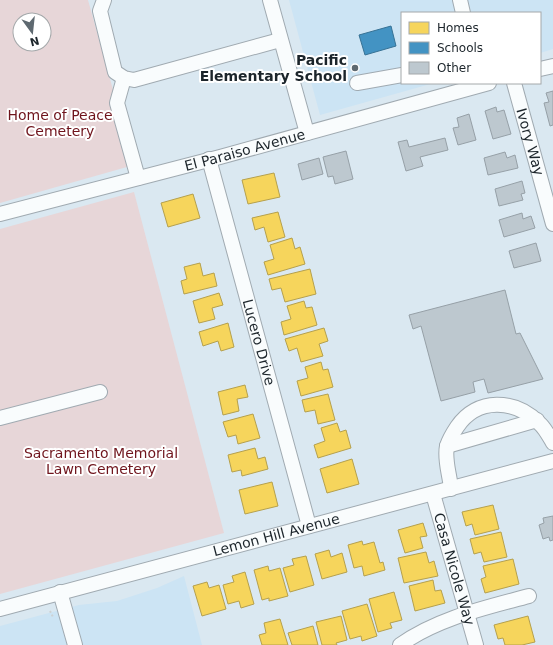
<svg xmlns="http://www.w3.org/2000/svg" width="553" height="645" font-family="'DejaVu Sans',sans-serif">
<style>
.built{fill:#cce4f4}
.green{fill:#e7d6d8;fill-rule:evenodd}
.homes{fill:#f6d55c;stroke:#b5a04d}
.schools{fill:#4393c3;stroke:#377295}
.building{fill:#bdc8cf;stroke:#96a0a7}
.lines{fill:none;stroke-linecap:round;stroke-linejoin:round}
.minor-casing{stroke:#a0aab1;stroke-width:16}
.path{stroke:#cdd1d3;stroke-width:2;stroke-dasharray:2 2;stroke-linecap:butt}
.minor{stroke:#f9fcfd;stroke-width:14}
.poi-dot{fill:#5e6970;stroke:#fff;stroke-width:1.5}
.labels{text-anchor:middle;dominant-baseline:central;stroke-width:4;stroke-linejoin:round;paint-order:stroke}
.poi-label{font-size:14px;font-weight:bold;fill:#1c252b;stroke:#fff;text-anchor:end}
.park-label{font-size:14px;fill:#6f141c;stroke:#fff}
.street-label{font-size:14px;fill:#1c252b;stroke:#fff}
</style>
<rect width="100%" height="100%" fill="#dae8f1"/>
<path class="built" d="M289,0H553V49L540,53V13H402V83H434L320,115Z
M184,576L202,645H0V626L79,605L117,601L157,588Z"/>
<path class="green" d="M0,0H88L134,165L0,203ZM20,20H44V44H20Z
M134,192L224,533L0,594V229Z"/>
<path class="homes" d="M274,173L280,197L248,204L242,180Z
M193,194L200,218L168,227L161,203Z
M278,212L285,237L268,242L264,227L255,230L252,218Z
M292,238L295,249L300,247L305,264L268,275L264,262L274,259L270,245Z
M200,263L203,276L214,273L217,286L184,294L181,281L187,279L184,267Z
M310,269L316,294L285,302L281,288L272,290L269,279Z
M219,293L223,305L212,308L215,319L199,323L193,301Z
M304,301L306,308L312,307L317,325L284,335L281,322L291,319L287,306Z
M228,323L234,347L221,351L218,341L203,346L199,332Z
M324,328L328,341L319,344L323,356L301,362L297,348L289,351L285,339Z
M321,362L323,370L328,369L333,387L301,396L297,381L308,378L305,367Z
M245,385L248,397L237,399L239,411L223,415L218,392Z
M328,394L335,420L318,424L315,410L305,412L302,400Z
M253,414L260,438L238,444L236,435L228,437L223,422Z
M337,423L340,432L346,430L351,448L318,458L314,445L325,441L321,428Z
M255,448L258,459L265,457L268,469L242,476L241,470L232,472L228,455Z
M352,459L359,484L327,493L320,469Z
M272,482L278,506L245,514L239,490Z
M493,505L499,529L475,535L472,524L466,526L462,512Z
M423,523L427,536L420,537L423,548L405,553L398,530Z
M501,532L507,557L484,562L481,552L474,554L470,539Z
M362,541L363,545L374,542L380,563L383,562L385,570L364,576L362,566L354,568L348,545Z
M329,550L331,557L342,553L347,572L322,579L315,554Z
M426,552L429,563L434,561L438,576L404,583L398,558Z
M306,556L314,585L290,592L283,568L294,565L292,559Z
M513,559L519,584L485,593L481,579L486,577L483,566Z
M268,566L269,571L280,568L288,596L269,601V598L262,600L254,570Z
M245,572L254,604L241,608L239,601L228,604L223,585L234,582L232,576Z
M433,580L435,591L441,590L445,603L415,611L409,586Z
M207,582L209,588L219,585L226,609L202,616L193,586Z
M394,592L402,620L390,623L392,628L378,632L369,599Z
M367,604L377,636L362,641L361,636L350,639L342,611Z
M341,616L347,640L336,643L337,645H322L316,622Z
M528,616L535,642L522,645H505L503,638L498,639L494,625Z
M280,619L288,645H262L259,635L266,633L264,623Z
M313,626L318,645H292L288,633Z"/>
<path class="schools" d="M391,26L396,46L365,55L359,35Z"/>
<path class="building" d="M553,91V125L550,126L544,103L549,102L546,93Z
M496,107L497,112L504,110L511,134L493,139L485,111Z
M469,114L476,140L458,145L453,128L459,127L457,118Z
M445,138L448,150L420,157L423,166L406,171L398,142L407,140L409,147Z
M346,151L353,179L335,184L333,176L328,177L323,157Z
M505,152L507,158L515,155L518,168L488,175L484,158Z
M319,158L323,174L302,180L298,164Z
M522,181L525,193L521,194L523,200L499,206L495,189Z
M522,213L523,219L531,216L535,228L504,237L499,220Z
M536,243L541,261L514,268L509,251Z
M505,290L516,334L520,333L543,379L488,393L484,379L473,382L475,392L441,401L421,326L413,329L409,315Z
M553,516V540L550,541L549,537L543,539L539,525L544,523L543,518Z"/>
<g class="lines">
<g class="minor-casing">
<g id="minor">
<path d="M104,0L100,11L115,72L124,78L134,80L280,40"/>
<path d="M270,0L307,133"/>
<path d="M460,0L463,13"/>
<path d="M540,69L553,66"/>
<path d="M124,78L117,103L138,178"/>
<path d="M357,83L402,75"/>
<path id="s1" d="M514,83L553,224"/>
<path id="s2" d="M209,159L309,526"/>
<path id="s3" d="M0,214L220,157L489,83"/>
<path d="M0,418L100,392"/>
<path d="M447,446L537,420"/>
<path d="M451,489C450,475 444,460 447,446C449,440 453,433 457,427C477,397 515,399 539,423C545,428 549,436 553,443"/>
<path id="s4" d="M433,494L476,645"/>
<path d="M60,592L75,645"/>
<path id="s5" d="M0,609C184,558 369,511 553,461"/>
<path d="M400,645C438,618 485,608 529,596"/>
</g>
</g>
<path class="path" d="M50,611L53,617"/>
<use href="#minor" class="minor"/>
</g>
<circle class="poi-dot" cx="355" cy="68" r="4"/>
<g class="labels">
<g class="poi-label">
<text x="347" y="60">Pacific<tspan x="347" dy="16">Elementary School</tspan></text>
</g>
<g class="park-label">
<text x="60" y="115">Home of Peace<tspan x="60" dy="16">Cemetery</tspan></text>
<text x="101" y="453">Sacramento Memorial<tspan x="101" dy="16">Lawn Cemetery</tspan></text>
</g>
<g class="street-label">
<text stroke="none"><textPath href="#s1" startOffset="61">Ivory Way</textPath></text>
<text stroke="none"><textPath href="#s3" startOffset="253">El Paraiso Avenue</textPath></text>
<text stroke="none"><textPath href="#s2" startOffset="190">Lucero Drive</textPath></text>
<text stroke="none"><textPath href="#s5" startOffset="286">Lemon Hill Avenue</textPath></text>
<text stroke="none"><textPath href="#s4" startOffset="78">Casa Nicole Way</textPath></text>
</g>
</g>
<rect x="401" y="12" width="140" height="72" fill="#ffffff" stroke="#a4a8aa"/>
<rect x="409" y="22" width="20" height="12" fill="#f6d55c" stroke="#a4a8aa"/>
<text x="437" y="32" font-size="12" fill="#1c252b">Homes</text>
<rect x="409" y="42" width="20" height="12" fill="#4393c3" stroke="#a4a8aa"/>
<text x="437" y="52" font-size="12" fill="#1c252b">Schools</text>
<rect x="409" y="62" width="20" height="12" fill="#bdc8cf" stroke="#a4a8aa"/>
<text x="437" y="72" font-size="12" fill="#1c252b">Other</text>
<g transform="translate(32 32) rotate(165)"><circle r="19" fill="#ffffff" stroke="#a4a8aa"/>
<path d="M0-3L7 15L0 10L-7 15Z" fill="#5e6970"/>
<text y="-6" font-size="11" font-weight="bold" text-anchor="middle" fill="#1c252b">N</text>
</g>
</svg>
